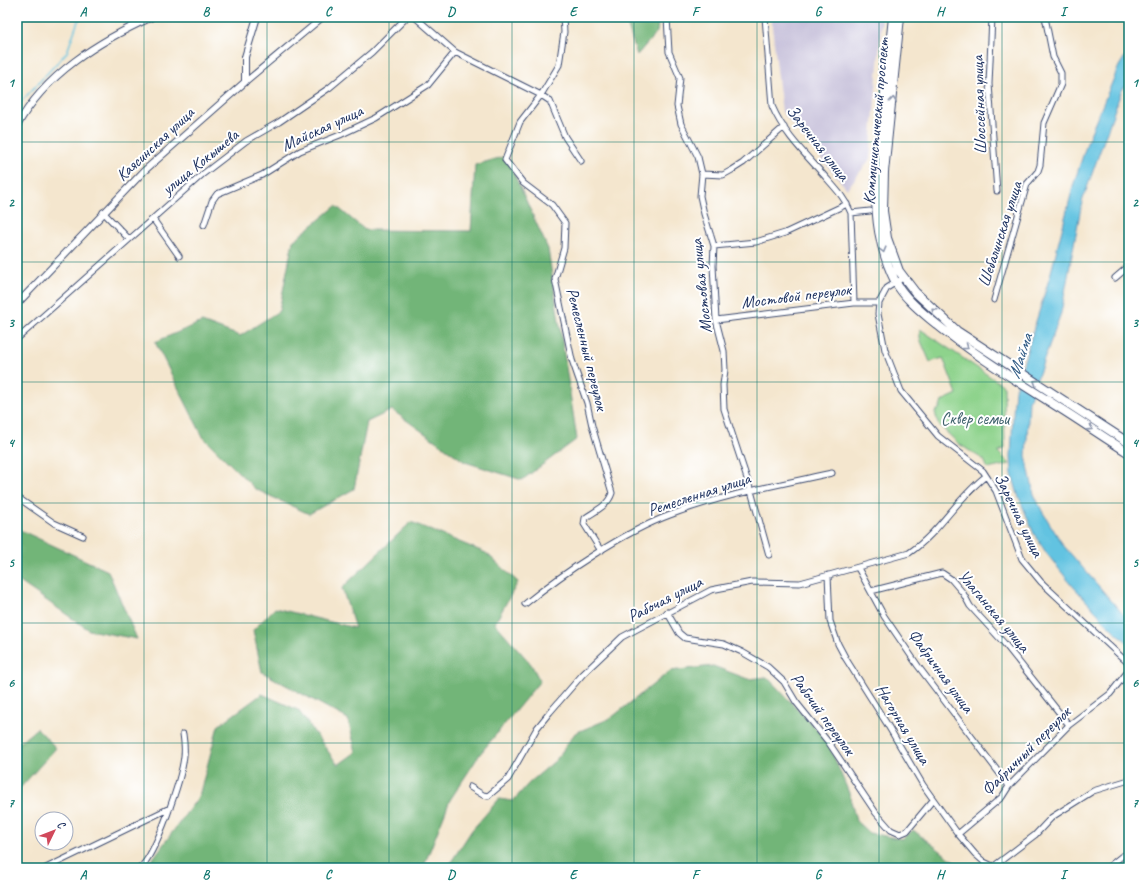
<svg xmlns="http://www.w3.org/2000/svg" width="1146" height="885" font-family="Caveat,sans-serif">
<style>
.industrial{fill:#c6c0da}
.green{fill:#8ed38c;stroke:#548175}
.forest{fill:#72b578;stroke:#46726b}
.water{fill:#62c3e1;stroke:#3e79a0}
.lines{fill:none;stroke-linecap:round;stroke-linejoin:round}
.stream{stroke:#62c3e1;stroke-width:1.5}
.minor-casing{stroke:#3c4a6f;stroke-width:7}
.tertiary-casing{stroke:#3c4a6f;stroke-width:8}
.primary-casing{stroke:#3c4a6f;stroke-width:10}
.minor{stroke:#fff;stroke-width:5}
.tertiary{stroke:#fff;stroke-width:6}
.primary{stroke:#fff;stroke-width:8}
.oneway{stroke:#8d97ae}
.grid{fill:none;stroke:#0f766e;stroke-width:1;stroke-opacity:0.55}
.labels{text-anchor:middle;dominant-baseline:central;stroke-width:4;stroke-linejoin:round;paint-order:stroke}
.street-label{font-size:17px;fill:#1b2f5e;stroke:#fff}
.park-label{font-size:17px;fill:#3e606c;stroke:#fff}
.water-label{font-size:18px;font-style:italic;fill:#305b85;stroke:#fff}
.neatline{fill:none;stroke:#0f766e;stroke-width:1.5}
.grid-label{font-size:13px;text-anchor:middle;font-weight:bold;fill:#0f766e}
</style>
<rect width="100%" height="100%" fill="#fff"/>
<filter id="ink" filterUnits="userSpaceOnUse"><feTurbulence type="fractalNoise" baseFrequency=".025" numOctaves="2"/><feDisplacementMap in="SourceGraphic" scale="8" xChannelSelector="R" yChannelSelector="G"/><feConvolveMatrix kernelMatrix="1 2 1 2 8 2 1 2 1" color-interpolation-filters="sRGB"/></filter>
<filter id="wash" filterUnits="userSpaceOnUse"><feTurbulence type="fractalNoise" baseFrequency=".012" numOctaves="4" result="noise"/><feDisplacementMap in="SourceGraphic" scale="16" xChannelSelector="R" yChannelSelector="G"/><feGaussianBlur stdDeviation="0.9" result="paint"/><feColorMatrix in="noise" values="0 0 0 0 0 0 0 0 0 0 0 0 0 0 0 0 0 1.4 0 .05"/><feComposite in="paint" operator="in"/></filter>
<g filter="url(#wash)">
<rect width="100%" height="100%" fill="#f4e6ce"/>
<path class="industrial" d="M771,17H882L870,159L847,189L782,112Z"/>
<path class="green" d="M920,329L1004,386L1005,448L998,452L1010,464L988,469L984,460L959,444L938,424L935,412L940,408L942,401L957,394L943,358L930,362L920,339Z"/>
<path class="forest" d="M625,17H659L657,32L637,55Z
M506,156L548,249L577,439L522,480L465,462L392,410L367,422L354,489L309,514L255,489L203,437L155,342L202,322L240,336L279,311L293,241L336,206L365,230L471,231L475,165Z
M411,522L486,553L518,582L495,623L531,664L540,681L480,754L450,800L423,868H146L199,796L218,726L262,694L298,710L338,765L356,752L348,719L262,672L253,630L275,608L355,628L342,588Z
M20,530L108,571L137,639L89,630L17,580V533Z
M713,666L748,679L767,677L827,740L849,793L856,821L869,833L902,839L913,830L963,868H451V862L472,830L499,799L513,801L529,783L556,760L575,733L611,718L670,671Z
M37,728L56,748L21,787H17V745Z"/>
<path class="water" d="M1129,50V80L1121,92L1082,202L1061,313L1029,401L1026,456L1034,494L1042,511L1063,545L1129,621V644L1108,625L1071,584L1047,554L1034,534L1018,495L1012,474L1011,457L1013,414L1015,390L1050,276L1074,183L1089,137L1119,66Z"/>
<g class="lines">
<path class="stream" d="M17,109L20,103L67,52L78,21L83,17"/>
</g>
</g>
<g filter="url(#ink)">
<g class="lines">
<g class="minor-casing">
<path id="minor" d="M415,17L455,52L541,95L559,65L564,32L563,17
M667,17L669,52L680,78L677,106L681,124L698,157L702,174L700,196L704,214L714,246L713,266L716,320L724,351L725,370L723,385L724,409L751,491L769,555
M765,17L772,106C783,132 803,152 822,173C833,186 845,197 851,213
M992,17L989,84L997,191
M245,82L323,17
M581,161L565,137L550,101L541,95L520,122L505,160L523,183L552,205L565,223L564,248L555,279L572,360L587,403L592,426L612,493C608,506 595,511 585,518L584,524L601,551
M702,174L723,175L732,170L743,163L784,127
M103,212L129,239
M153,219L179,256
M204,225L212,201L217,194L262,175L300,151L340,135L376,118L428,85L455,52
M714,246L756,242L785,233L847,204
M903,278L887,288L879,303L878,314L885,350L901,391L938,436L983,471L996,491L1022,559L1041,582L1129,664
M1115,278L1129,266
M994,300L1027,184L1038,171L1040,165L1044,123L1061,84V73L1053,57L1045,17
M854,303L851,213L870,211
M716,320L854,303H879
M17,339L203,174L246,141L279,122L329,88L372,52L407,17
M17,497L54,523L83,536
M858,568L884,616L918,666L1009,786
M828,575L830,621L838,644L846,659L887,724L923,785L958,834L975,854L984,862L997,868
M871,591L942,573L951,579L963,593L970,606L1004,643L1069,725
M525,604C563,573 624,532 670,515C722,495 777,485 832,473
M667,612L679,633L685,638L724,644L742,652L768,667L784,682L796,702L829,743L876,813L891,830L900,834L907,831L933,800
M470,787L483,795L488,796L508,779L537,728L550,712L583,674L622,637L711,590L752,582L800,583L909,553C940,532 957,498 986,476
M958,834L1002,797L1009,786L1069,725L1110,694L1129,670
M994,866L1035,835L1052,817L1093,791L1129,780
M46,868L170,808
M140,868C156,854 182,778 184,756C185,749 184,741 183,734
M1107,868L1122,856L1129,854"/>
</g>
<g class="tertiary-casing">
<path id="tertiary" d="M17,126C45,74 99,41 152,17
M17,304L144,171L245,82V57L257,17"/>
</g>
<g class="primary-casing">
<path id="primary" d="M893,17L876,180C875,216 879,249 895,281C903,296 917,308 930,319C970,352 1014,379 1058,407C1082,422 1105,438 1129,453
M900,17L884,172L883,211L887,238L899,271L915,292L957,331L1129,443"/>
</g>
<use href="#minor" class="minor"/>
<use href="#tertiary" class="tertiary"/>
<use href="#primary" class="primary"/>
</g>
<defs><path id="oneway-chevron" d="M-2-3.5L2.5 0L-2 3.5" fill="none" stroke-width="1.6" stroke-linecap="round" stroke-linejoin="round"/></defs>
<g class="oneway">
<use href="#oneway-chevron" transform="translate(893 100) rotate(-84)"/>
<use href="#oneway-chevron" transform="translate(883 250) rotate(75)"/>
<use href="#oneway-chevron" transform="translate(934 311) rotate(-138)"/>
<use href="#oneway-chevron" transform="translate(966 347) rotate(36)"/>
<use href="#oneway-chevron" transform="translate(1036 382) rotate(-148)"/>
<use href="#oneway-chevron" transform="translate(1090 428) rotate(33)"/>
</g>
</g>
<path class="grid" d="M144,17V868M267,17V868M389,17V868M512,17V868M634,17V868M757,17V868M879,17V868M1002,17V868M17,142H1129M17,262H1129M17,382H1129M17,503H1129M17,623H1129M17,743H1129"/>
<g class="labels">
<g class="street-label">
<text transform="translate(979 105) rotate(-92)">Шоссейная улица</text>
<text transform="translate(876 121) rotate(-85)">Коммунистический проспект</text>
<text transform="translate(322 128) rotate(-25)">Майская улица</text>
<text transform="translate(818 143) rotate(52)">Заречная улица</text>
<text transform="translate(155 144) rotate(-43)">Каясинская улица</text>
<text transform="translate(200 162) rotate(-39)">улица Кокышева</text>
<text transform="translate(1000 234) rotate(-72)">Шебалинская улица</text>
<text transform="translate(701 286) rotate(-96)">Мостовая улица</text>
<text transform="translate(796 296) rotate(-7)">Мостовой переулок</text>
<text transform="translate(587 349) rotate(76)">Ремесленный переулок</text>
<text transform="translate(699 494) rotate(-18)">Ремесленная улица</text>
<text transform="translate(1019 515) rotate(64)">Заречная улица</text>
<text transform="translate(665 599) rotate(-27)">Рабочая улица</text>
<text transform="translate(994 611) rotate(50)">Улаганская улица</text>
<text transform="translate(941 671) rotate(54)">Фабричная улица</text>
<text transform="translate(823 714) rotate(54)">Рабочий переулок</text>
<text transform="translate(903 724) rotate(59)">Нагорная улица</text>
<text transform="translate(1026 751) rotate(-45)">Фабричный переулок</text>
</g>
<g class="park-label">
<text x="975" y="418">Сквер семьи</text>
</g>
<g class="water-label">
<text transform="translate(1020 356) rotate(-72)">Майма</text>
</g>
</g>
<rect width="1146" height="885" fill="none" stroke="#fff" stroke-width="44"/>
<g transform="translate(54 831) rotate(47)"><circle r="19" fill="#ffffff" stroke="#a4acbf"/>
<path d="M0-3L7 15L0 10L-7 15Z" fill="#d1495b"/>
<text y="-6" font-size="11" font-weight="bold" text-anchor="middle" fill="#1b2f5e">С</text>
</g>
<rect x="22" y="22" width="1102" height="841" class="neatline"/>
<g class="grid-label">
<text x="83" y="16">A</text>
<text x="206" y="16">B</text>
<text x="328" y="16">C</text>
<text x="451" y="16">D</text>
<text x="573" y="16">E</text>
<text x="695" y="16">F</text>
<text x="818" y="16">G</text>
<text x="940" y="16">H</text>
<text x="1063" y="16">I</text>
<text x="11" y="87">1</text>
<text x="1135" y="87">1</text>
<text x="11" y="207">2</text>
<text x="1135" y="207">2</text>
<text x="11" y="327">3</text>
<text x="1135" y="327">3</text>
<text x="11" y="447">4</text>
<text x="1135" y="447">4</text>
<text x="11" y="567">5</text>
<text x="1135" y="567">5</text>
<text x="11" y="687">6</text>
<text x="1135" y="687">6</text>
<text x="11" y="807">7</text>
<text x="1135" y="807">7</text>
<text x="83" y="879">A</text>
<text x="206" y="879">B</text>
<text x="328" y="879">C</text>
<text x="451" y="879">D</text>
<text x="573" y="879">E</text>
<text x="695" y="879">F</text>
<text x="818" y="879">G</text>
<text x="940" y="879">H</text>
<text x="1063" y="879">I</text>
</g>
</svg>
